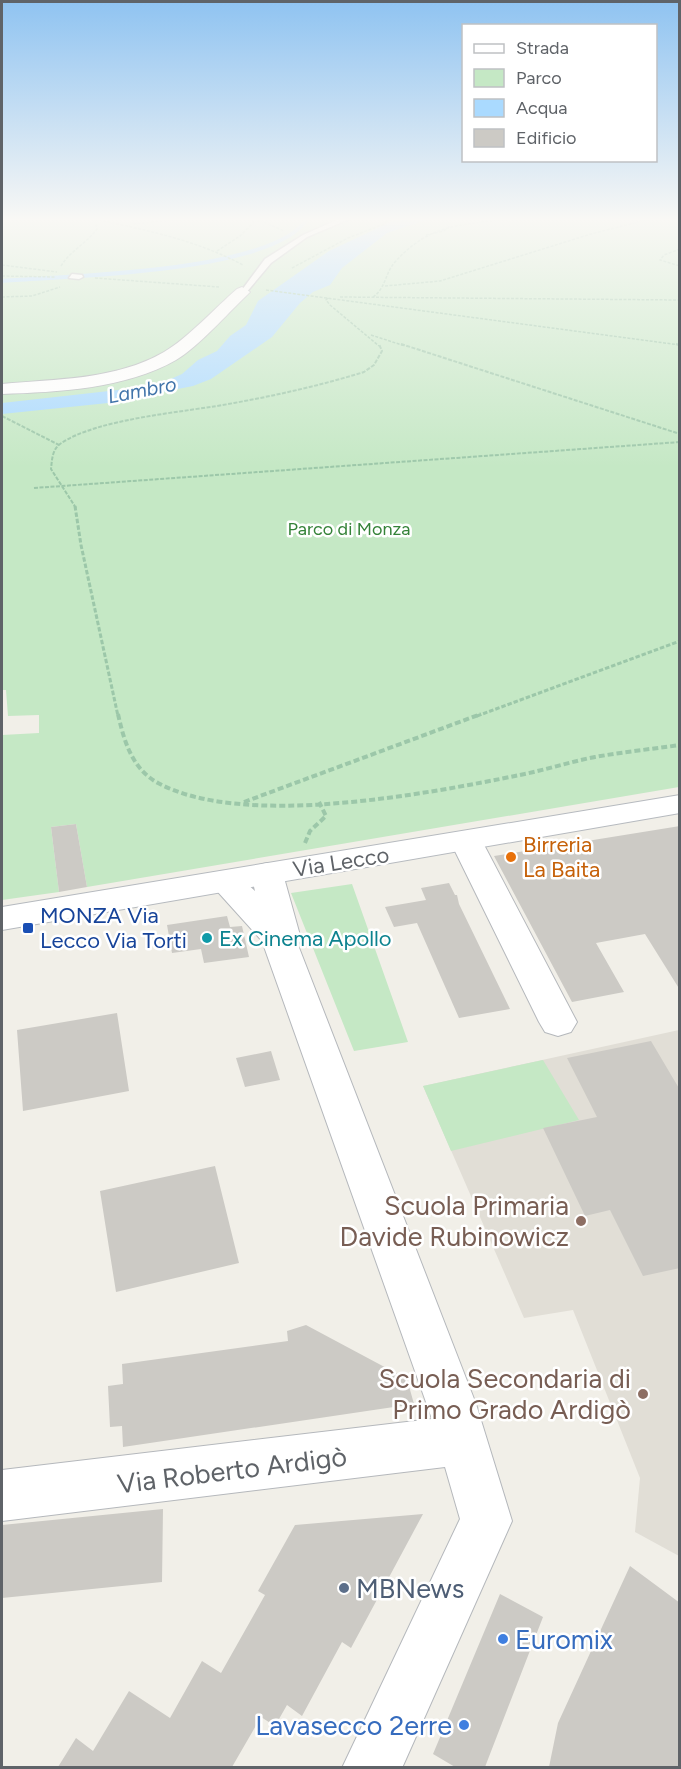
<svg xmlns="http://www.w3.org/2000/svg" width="681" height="1769" font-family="Figtree,sans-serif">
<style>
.education{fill:#e1ded6}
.green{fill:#c5e8c5}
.water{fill:#aadaff}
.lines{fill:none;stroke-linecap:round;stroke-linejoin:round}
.stream{stroke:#aadaff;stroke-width:4}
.building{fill:#cccac5}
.lane-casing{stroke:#b5b8bc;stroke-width:3}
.street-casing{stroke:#b5b8bc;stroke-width:2}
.secondary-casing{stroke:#b6babf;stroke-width:2}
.path-far3{stroke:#9cc7a9;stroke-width:1.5;stroke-dasharray:3 1.5;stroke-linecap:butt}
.path-far2{stroke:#9cc7a9;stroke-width:2;stroke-dasharray:4 1.5;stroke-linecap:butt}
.path-far1{stroke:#9cc7a9;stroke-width:3;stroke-dasharray:4.5 2;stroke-linecap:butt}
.path{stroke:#9cc7a9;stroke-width:4;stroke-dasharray:6 3;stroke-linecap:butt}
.lane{fill:#fff;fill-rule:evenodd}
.street{fill:#fff;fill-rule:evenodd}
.secondary{fill:#fff;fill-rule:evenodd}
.food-dot{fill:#e8710a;stroke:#fff;stroke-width:2}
.transit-dot{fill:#1a4fb4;stroke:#fff;stroke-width:2}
.culture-dot{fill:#0f9aa8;stroke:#fff;stroke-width:2}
.education-dot{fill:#8d6e63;stroke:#fff;stroke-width:2}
.service-dot{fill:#5c6f8a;stroke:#fff;stroke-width:2}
.shop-dot{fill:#3f7fe0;stroke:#fff;stroke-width:2}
.labels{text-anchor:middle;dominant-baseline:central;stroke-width:5;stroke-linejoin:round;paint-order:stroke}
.far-park-label{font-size:18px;fill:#348238;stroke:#fff}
.far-water-label{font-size:20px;font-style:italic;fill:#4174aa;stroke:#fff}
.food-label{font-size:22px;fill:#c56008;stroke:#fff;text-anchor:start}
.street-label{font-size:22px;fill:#5f6368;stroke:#fff}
.transit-label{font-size:22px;fill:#164399;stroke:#fff;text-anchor:start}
.culture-label{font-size:22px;fill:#0d838f;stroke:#fff;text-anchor:start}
.near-education-label{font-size:27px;fill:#785e54;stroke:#fff;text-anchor:end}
.near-street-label{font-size:27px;fill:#5f6368;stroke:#fff}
.near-service-label{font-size:27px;fill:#4e5e75;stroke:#fff;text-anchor:start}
.near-shop-label{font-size:27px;fill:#366cbe;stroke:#fff;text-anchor:start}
</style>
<rect width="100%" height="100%" fill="#f1efe8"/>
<path class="education" d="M679,1030V1556L635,1532L640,1478L573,1310L524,1318L423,1086Z"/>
<path class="green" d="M2,219H679V787L87,887L76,824L51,827L59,892L2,900V735L39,733V715L8,716L6,690H2Z
M352,884L408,1042L354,1051L291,893Z
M543,1060L579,1120L451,1151L423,1086Z"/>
<path class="water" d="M429,219L387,233L342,268L330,285L313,292L300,303L272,337L211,379L193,386L108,403L2,414V403L118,390L164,382L182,374L198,360L217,351L230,336L246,325L258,301L329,251L395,220Z"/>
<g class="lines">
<path class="stream" d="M2,281C66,276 273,273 307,219"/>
</g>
<path class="building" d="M76,824L87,887L59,892L51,827Z
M680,826V990L645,934L596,943L624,992L572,1002L494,856Z
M449,883L455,895H457L459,904L510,1009L459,1018L417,923L394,927L385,907L426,900L421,888Z
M227,916L230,927L242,926L249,957L204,963L201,949L172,953L167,925Z
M117,1013L129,1091L23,1111L17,1030Z
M651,1041L680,1090V1268L643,1276L610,1210L585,1216L543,1128L597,1117L567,1058Z
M271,1051L280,1080L245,1087L236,1058Z
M215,1166L239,1263L116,1292L100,1191Z
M306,1325L407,1379L414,1404L123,1447L122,1426L110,1427L108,1386L123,1384L122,1364L288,1341L287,1331Z
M163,1509L162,1582L2,1598V1525Z
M423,1514L351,1648L342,1642L302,1716L287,1705L275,1726L261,1717L232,1767H58L76,1738L93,1751L129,1691L170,1718L202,1661L221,1673L265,1595L258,1591L295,1525Z
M630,1566L680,1603V1767H549L558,1723Z
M500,1594L543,1617L485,1767H455L433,1754Z"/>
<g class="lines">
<g class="lane-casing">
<path id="lane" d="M339,219H349L307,237L271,263L245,294H239L265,259L303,235Z
M72,274L82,275L83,277L79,279L69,278Z"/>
</g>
<g class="street-casing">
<path id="street" d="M242,287L250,292L247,295C227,314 198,347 176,360C125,389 58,392 2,394V384C56,379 116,380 164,352C187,339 216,307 237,289Z
M466,831L477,834L482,841L577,1022L571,1032L558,1036L545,1032L539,1022L450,841L455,834Z
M267,863L279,866L283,874L301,939L298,945L476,1404L512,1521L402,1768H342L460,1519L445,1467L2,1521V1470L432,1419L262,941L208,881L212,873C233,868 241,878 255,891L251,874L255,866Z"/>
</g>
<g class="secondary-casing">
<path id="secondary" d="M680,795V813L2,930V907Z"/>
</g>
<path class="path-far3" d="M94,219C146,230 196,240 243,265
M248,219L254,222
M264,222L284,231
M133,224L185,219
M426,235L444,231L450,226
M680,249L664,255L660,260L680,266
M217,251L240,236L254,222L269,219
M2,265L57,272
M61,266C70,251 87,243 97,229L95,220
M292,268L348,238L384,224L389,219
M2,276L56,277
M95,278L219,287
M385,286L440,281L591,234L650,219
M266,290L680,345
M2,297L32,296L60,287
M340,297L680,300
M373,297C386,288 385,273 395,262C430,223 462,225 510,219
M328,298L326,300L330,305L379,346
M371,335L405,346"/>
<path class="path-far2" d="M401,344L680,434
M676,344L680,345
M2,416L59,445
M34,488L680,442
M76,508L51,469C52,460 52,450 60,444C97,418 188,412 234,403C278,395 322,385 364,372L374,365L382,351L379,344"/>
<path class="path-far1" d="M75,506L81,545L118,716
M477,716L680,641"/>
<path class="path" d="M118,714C124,741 132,769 158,783C243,829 426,794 520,775C545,770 569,762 595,757C623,752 652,749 680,745
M244,802L481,714
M305,843L310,831L326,816L319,802"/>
<use href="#lane" class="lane"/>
<use href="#street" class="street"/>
<use href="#secondary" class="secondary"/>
</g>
<linearGradient id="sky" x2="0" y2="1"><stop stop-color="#8fc3f1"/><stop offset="0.47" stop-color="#f9f8f5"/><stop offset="1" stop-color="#f9f8f5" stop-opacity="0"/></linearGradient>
<rect width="681" height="467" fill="url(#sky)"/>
<circle class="food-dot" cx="511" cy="857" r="6"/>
<rect class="transit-dot" x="22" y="922" width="12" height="12" rx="3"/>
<circle class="culture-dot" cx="207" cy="938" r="6"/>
<g class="education-dot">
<circle cx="581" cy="1221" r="6"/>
<circle cx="643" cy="1394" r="6"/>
</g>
<circle class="service-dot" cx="344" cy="1588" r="6"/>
<g class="shop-dot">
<circle cx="503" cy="1639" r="6"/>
<circle cx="464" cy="1725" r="6"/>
</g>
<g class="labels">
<g class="far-park-label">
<text x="349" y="529">Parco di Monza</text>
</g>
<g class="far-water-label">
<text transform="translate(142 390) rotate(-11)">Lambro</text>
</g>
<g class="food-label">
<text x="523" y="844">Birreria<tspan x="523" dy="25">La Baita</tspan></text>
</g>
<g class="street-label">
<text transform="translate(341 862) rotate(-9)">Via Lecco</text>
</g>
<g class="transit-label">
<text x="40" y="915">MONZA Via<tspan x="40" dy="25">Lecco Via Torti</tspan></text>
</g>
<g class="culture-label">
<text x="219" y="938">Ex Cinema Apollo</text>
</g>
<g class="near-education-label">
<text x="569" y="1205">Scuola Primaria<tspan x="569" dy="31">Davide Rubinowicz</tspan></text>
<text x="631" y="1378">Scuola Secondaria di<tspan x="631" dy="31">Primo Grado Ardigò</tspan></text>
</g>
<g class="near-street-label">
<text transform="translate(232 1470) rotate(-7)">Via Roberto Ardigò</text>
</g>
<g class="near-service-label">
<text x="356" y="1588">MBNews</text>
</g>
<g class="near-shop-label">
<text x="515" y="1639">Euromix</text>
<text x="452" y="1725" text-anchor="end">Lavasecco 2erre</text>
</g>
</g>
<rect width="681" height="1769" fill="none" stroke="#5f6368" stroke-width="6"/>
<rect x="462" y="24" width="195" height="138" fill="#ffffff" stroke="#bfc1c3" stroke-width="1.5"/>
<rect x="474" y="44" width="30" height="9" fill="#ffffff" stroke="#bfc1c3" stroke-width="1.5"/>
<text x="516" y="54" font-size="18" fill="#5f6368">Strada</text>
<rect x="474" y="69" width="30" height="18" fill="#c5e8c5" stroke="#bfc1c3" stroke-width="1.5"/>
<text x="516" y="84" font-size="18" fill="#5f6368">Parco</text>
<rect x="474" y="99" width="30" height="18" fill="#aadaff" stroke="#bfc1c3" stroke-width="1.5"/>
<text x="516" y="114" font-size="18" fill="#5f6368">Acqua</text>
<rect x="474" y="129" width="30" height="18" fill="#cccac5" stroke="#bfc1c3" stroke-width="1.5"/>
<text x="516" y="144" font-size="18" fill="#5f6368">Edificio</text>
</svg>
